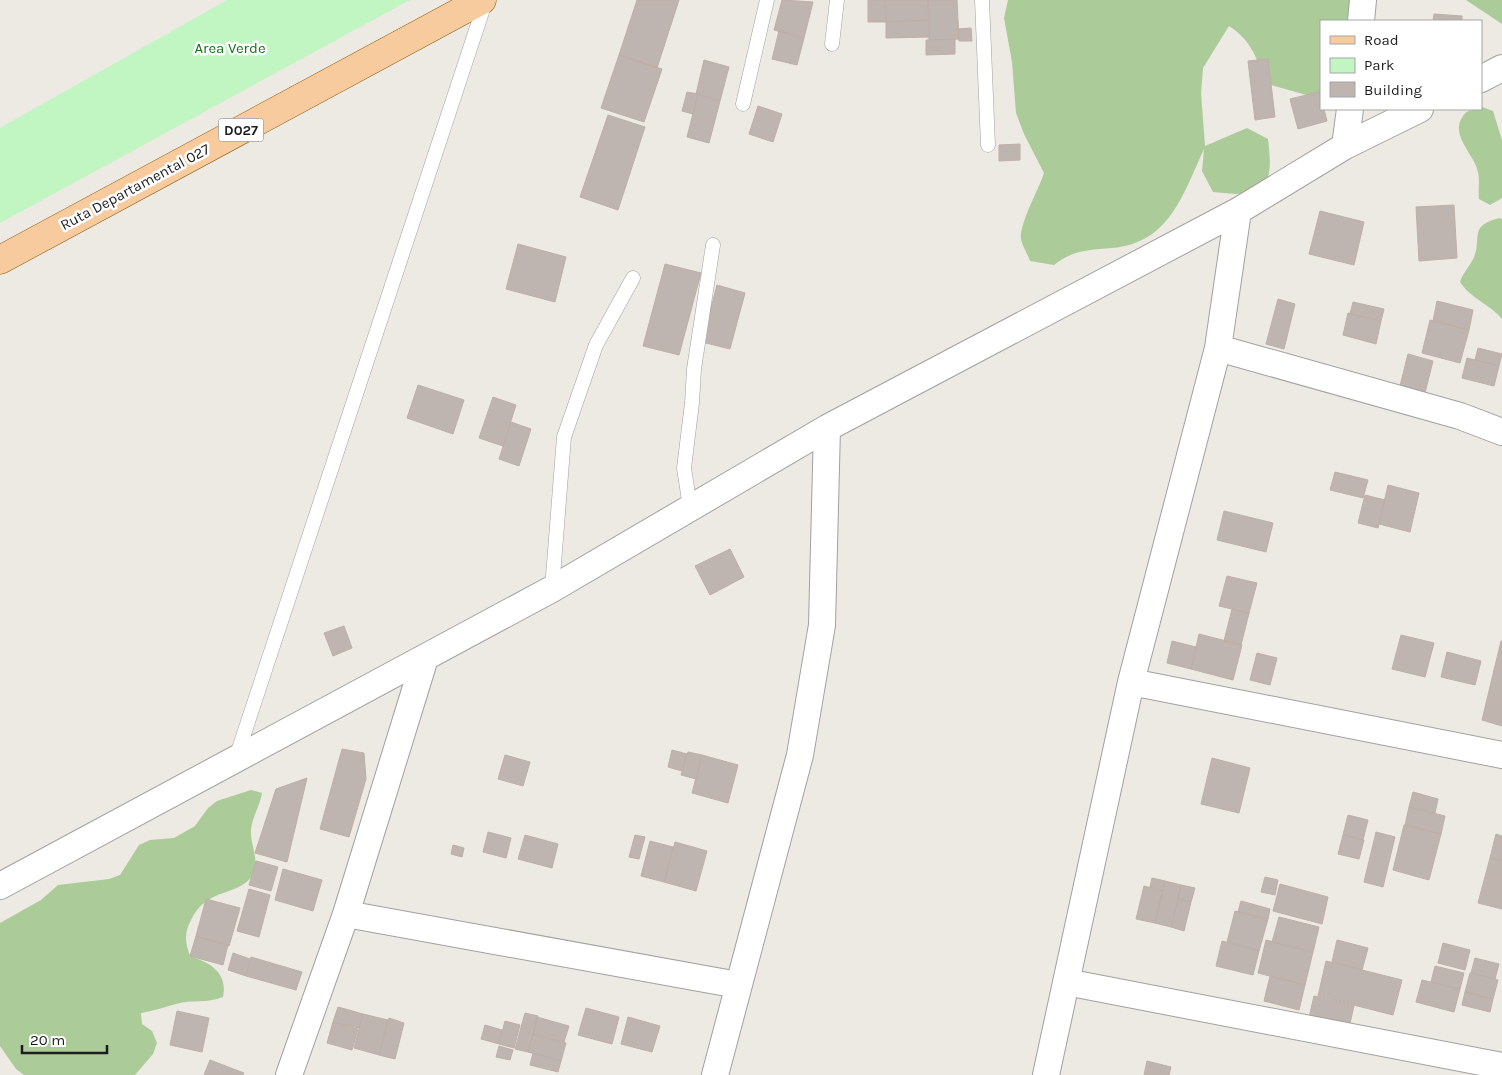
<svg xmlns="http://www.w3.org/2000/svg" width="1502" height="1075" font-family="Karla,sans-serif">
<style>
.forest{fill:#abcb99}
.park{fill:#c1f6c2}
.building{fill:#beb5b0;stroke:#beafa6}
.lines{fill:none;stroke-linecap:round;stroke-linejoin:round}
.service-casing{stroke:#a1a1a1;stroke-width:15}
.minor-casing{stroke:#a1a1a1;stroke-width:28}
.primary-casing{stroke:#8e5907;stroke-width:29}
.service{stroke:#fff;stroke-width:14}
.minor{stroke:#fff;stroke-width:26}
.primary{stroke:#f7cb9e;stroke-width:28}
.labels{text-anchor:middle;dominant-baseline:central;stroke-width:5;stroke-linejoin:round;paint-order:stroke}
.shield{fill:#fff;stroke:#616161;stroke-width:1}
.shield-label{font-size:14px;font-weight:bold;fill:#1d1d1d}
.park-label{font-size:15px;fill:#107513;stroke:#fff}
.street-label{font-size:15px;fill:#1d1d1d;stroke:#fff}
</style>
<rect width="100%" height="100%" fill="#ede9e3"/>
<path class="forest" d="M1008,0H1368L1372,21H1321V95L1310,96L1264,83C1258,59 1251,40 1229,26L1203,68L1201,93L1205,146L1247,128L1268,139C1270,157 1273,178 1260,192L1236,194L1213,192L1202,171L1204,149C1183,194 1170,243 1112,248C1089,250 1072,250 1054,265L1030,261C1028,254 1022,246 1021,239C1019,224 1039,189 1044,173L1024,134L1016,113L1012,62L1004,18Z
M1466,0H1502V24Z
M1482,107L1493,111L1502,140V198L1490,205L1479,199C1478,191 1480,181 1478,172C1475,155 1449,135 1463,116C1468,108 1476,111 1482,107Z
M1500,218L1502,219V319C1490,304 1471,299 1460,282C1464,270 1472,265 1475,254C1478,247 1476,237 1479,230C1483,222 1493,220 1500,218Z
M251,790L262,793C260,806 252,817 251,830C250,845 260,860 253,874C241,897 207,886 191,920C184,933 185,942 190,956C211,963 228,973 223,997C207,1004 192,999 176,1004C164,1007 153,1011 141,1013L142,1024L152,1031L157,1043L153,1054L135,1075H24L16,1069L0,1046V923L41,900L58,885L109,879L120,875L139,845L150,840L174,838L195,826L208,808L217,801Z"/>
<path class="park" d="M227,0H410L0,223V128Z"/>
<path class="building" d="M637,0H679L657,68L619,55Z
M782,0L813,2L804,38L774,30Z
M868,0H885L886,22H868Z
M885,0H928L929,20L886,22Z
M928,0H957L959,39L929,40Z
M1434,14L1462,16V21H1433Z
M929,20V37L886,38V22Z
M971,28L972,41H959L958,29Z
M779,31L804,38L797,65L772,59Z
M955,39V54L926,55V40Z
M619,55L662,69L644,122L601,108Z
M1268,59L1275,117L1255,120L1248,61Z
M704,60L729,67L720,101L696,94Z
M687,92L698,94L693,114L682,111Z
M1319,92L1321,109H1324L1327,121L1298,129L1290,99Z
M698,94L720,101L709,143L687,137Z
M758,106L782,114L773,142L749,134Z
M608,115L645,127L618,210L580,197Z
M1020,144V160L999,161V145Z
M1454,205L1457,258L1419,261L1416,207Z
M1320,211L1364,222L1354,265L1309,254Z
M518,244L566,257L555,302L506,289Z
M665,264L701,273L679,355L643,346Z
M717,285L745,293L730,349L702,342Z
M1278,299L1295,304L1284,349L1266,344Z
M1437,301L1473,310L1469,330L1433,321Z
M1353,302L1384,309L1381,321L1350,314Z
M1348,313L1381,321L1376,344L1343,335Z
M1430,320L1469,330L1460,363L1422,353Z
M1478,348L1502,354L1499,366L1475,360Z
M1408,354L1433,361L1423,401L1398,394Z
M1467,358L1499,366L1494,386L1462,378Z
M418,385L464,400L453,434L407,418Z
M493,397L516,405L503,446L479,438Z
M511,422L531,429L519,466L499,459Z
M1335,472L1368,480L1363,498L1330,490Z
M1388,485L1419,493L1410,532L1379,524Z
M1365,495L1385,500L1378,528L1358,523Z
M1224,511L1273,523L1266,552L1217,540Z
M730,549L744,577L710,595L695,566Z
M1227,576L1257,583L1249,613L1219,606Z
M1232,609L1249,613L1241,645L1224,641Z
M344,626L352,648L333,656L324,633Z
M1199,634L1242,645L1233,680L1191,669Z
M1401,635L1434,643L1425,677L1392,669Z
M1172,641L1196,647L1191,669L1167,663Z
M1501,641H1502V726L1482,720Z
M1447,652L1481,661L1475,685L1441,677Z
M1257,653L1277,658L1270,685L1250,680Z
M342,749L364,753L366,779L349,837L320,829Z
M672,750L687,754L682,771L668,767Z
M688,752L702,755L696,779L681,775Z
M505,755L530,762L523,786L498,779Z
M702,755L738,765L728,803L692,793Z
M1212,758L1250,768L1239,813L1201,804Z
M307,778L287,862L255,853L276,789Z
M1413,792L1438,799L1435,813L1409,807Z
M1409,807L1445,816L1441,834L1405,825Z
M1348,815L1368,820L1363,840L1343,835Z
M1404,825L1441,834L1429,880L1393,870Z
M488,832L511,838L506,858L483,852Z
M1376,832L1395,837L1383,887L1364,882Z
M1496,834L1502,836V861L1490,858Z
M525,835L558,844L552,868L518,859Z
M635,835L645,837L639,859L629,857Z
M1343,835L1364,840L1359,859L1338,854Z
M650,841L673,847L664,882L641,876Z
M675,842L707,851L696,891L664,882Z
M453,845L464,848L462,857L451,854Z
M1490,858L1502,861V909L1478,903Z
M256,861L278,867L271,891L249,885Z
M283,869L322,880L313,911L275,900Z
M1265,877L1278,880L1275,895L1261,892Z
M1152,878L1165,881L1163,891L1150,887Z
M1165,881L1181,885L1171,927L1155,923Z
M1280,884L1328,897L1322,924L1273,911Z
M1181,885L1195,888L1191,902L1178,899Z
M1144,886L1163,891L1155,923L1136,919Z
M249,889L270,895L259,937L237,931Z
M206,899L240,908L229,946L196,936Z
M1178,899L1191,902L1184,931L1171,927Z
M1241,901L1270,909L1268,919L1238,912Z
M1235,911L1268,919L1259,951L1227,942Z
M1279,917L1319,927L1313,952L1272,942Z
M196,936L228,945L223,965L190,956Z
M1266,940L1313,952L1305,985L1258,973Z
M1337,940L1368,948L1362,970L1332,962Z
M1222,941L1259,951L1253,975L1216,966Z
M1443,943L1470,950L1465,970L1438,963Z
M233,953L250,959L246,976L228,970Z
M251,957L302,972L296,990L246,976Z
M1475,958L1499,964L1495,979L1471,973Z
M1326,961L1402,980L1393,1015L1318,996Z
M1435,966L1464,973L1460,989L1431,982Z
M1470,973L1498,980L1493,999L1465,992Z
M1270,976L1305,985L1299,1010L1264,1001Z
M1422,980L1460,989L1454,1012L1416,1002Z
M1465,992L1493,999L1490,1012L1462,1005Z
M1314,996L1354,1006L1348,1032L1308,1022Z
M338,1007L363,1014L359,1028L333,1022Z
M586,1008L619,1017L612,1044L578,1035Z
M177,1011L209,1018L202,1052L170,1045Z
M525,1013L538,1016L528,1052L515,1049Z
M363,1014L388,1020L379,1055L354,1048Z
M537,1017L569,1026L564,1042L533,1034Z
M628,1017L660,1026L652,1052L621,1044Z
M389,1018L404,1023L395,1059L379,1055Z
M505,1021L520,1025L514,1048L499,1044Z
M333,1022L358,1029L352,1050L327,1043Z
M485,1025L502,1030L499,1044L481,1039Z
M533,1034L566,1043L561,1061L528,1052Z
M499,1046L513,1050L510,1060L496,1057Z
M533,1053L561,1061L558,1072L530,1065Z
M210,1060L244,1073L243,1075H204Z
M1147,1061L1171,1067L1169,1075H1144Z"/>
<g class="lines">
<g class="service-casing">
<path id="service" d="M982,0L988,145
M832,44L837,0
M743,104L767,0
M690,507L684,468L692,403L694,369L713,245
M552,589L564,437L596,345L633,278
M236,758L486,0"/>
</g>
<g class="minor-casing">
<path id="minor" d="M1361,21L1363,0
M1481,79L1502,68
M1345,146L1350,109
M1218,348L1460,416L1502,432
M1131,682L1502,755
M0,886L552,589L827,428L1238,211L1345,146L1420,109
M346,914L738,985
M1066,982L1502,1066
M289,1075L346,914L425,658
M715,1075L800,755L822,625L827,428
M1046,1075L1131,682L1218,348L1238,211"/>
</g>
<g class="primary-casing">
<path id="primary" d="M0,260L482,0"/>
</g>
<use href="#service" class="service"/>
<use href="#minor" class="minor"/>
<use href="#primary" class="primary"/>
</g>
<g class="labels">
<rect class="shield" x="218.5" y="118.5" width="45" height="23" rx="4"/>
<g class="shield-label">
<text x="241" y="130">D027</text>
</g>
<g class="park-label">
<text x="230" y="48">Area Verde</text>
</g>
<g class="street-label">
<text transform="translate(135 187) rotate(-28)">Ruta Departamental 027</text>
</g>
</g>
<rect x="1320" y="20" width="162" height="90" fill="#ffffff" stroke="#a5a5a5"/>
<rect x="1330" y="36" width="25" height="8" fill="#f7cb9e" stroke="#a5a5a5"/>
<text x="1364" y="45" font-size="15" fill="#1d1d1d">Road</text>
<rect x="1330" y="58" width="25" height="15" fill="#c1f6c2" stroke="#a5a5a5"/>
<text x="1364" y="70" font-size="15" fill="#1d1d1d">Park</text>
<rect x="1330" y="82" width="25" height="15" fill="#beb5b0" stroke="#a5a5a5"/>
<text x="1364" y="95" font-size="15" fill="#1d1d1d">Building</text>
<path d="M22 1045v8h85v-8" fill="none" stroke="#1d1d1d" stroke-width="2.5"/>
<text x="30" y="1045" font-size="15" fill="#1d1d1d" stroke="#ffffff" stroke-width="4" paint-order="stroke">20 m</text>
</svg>
